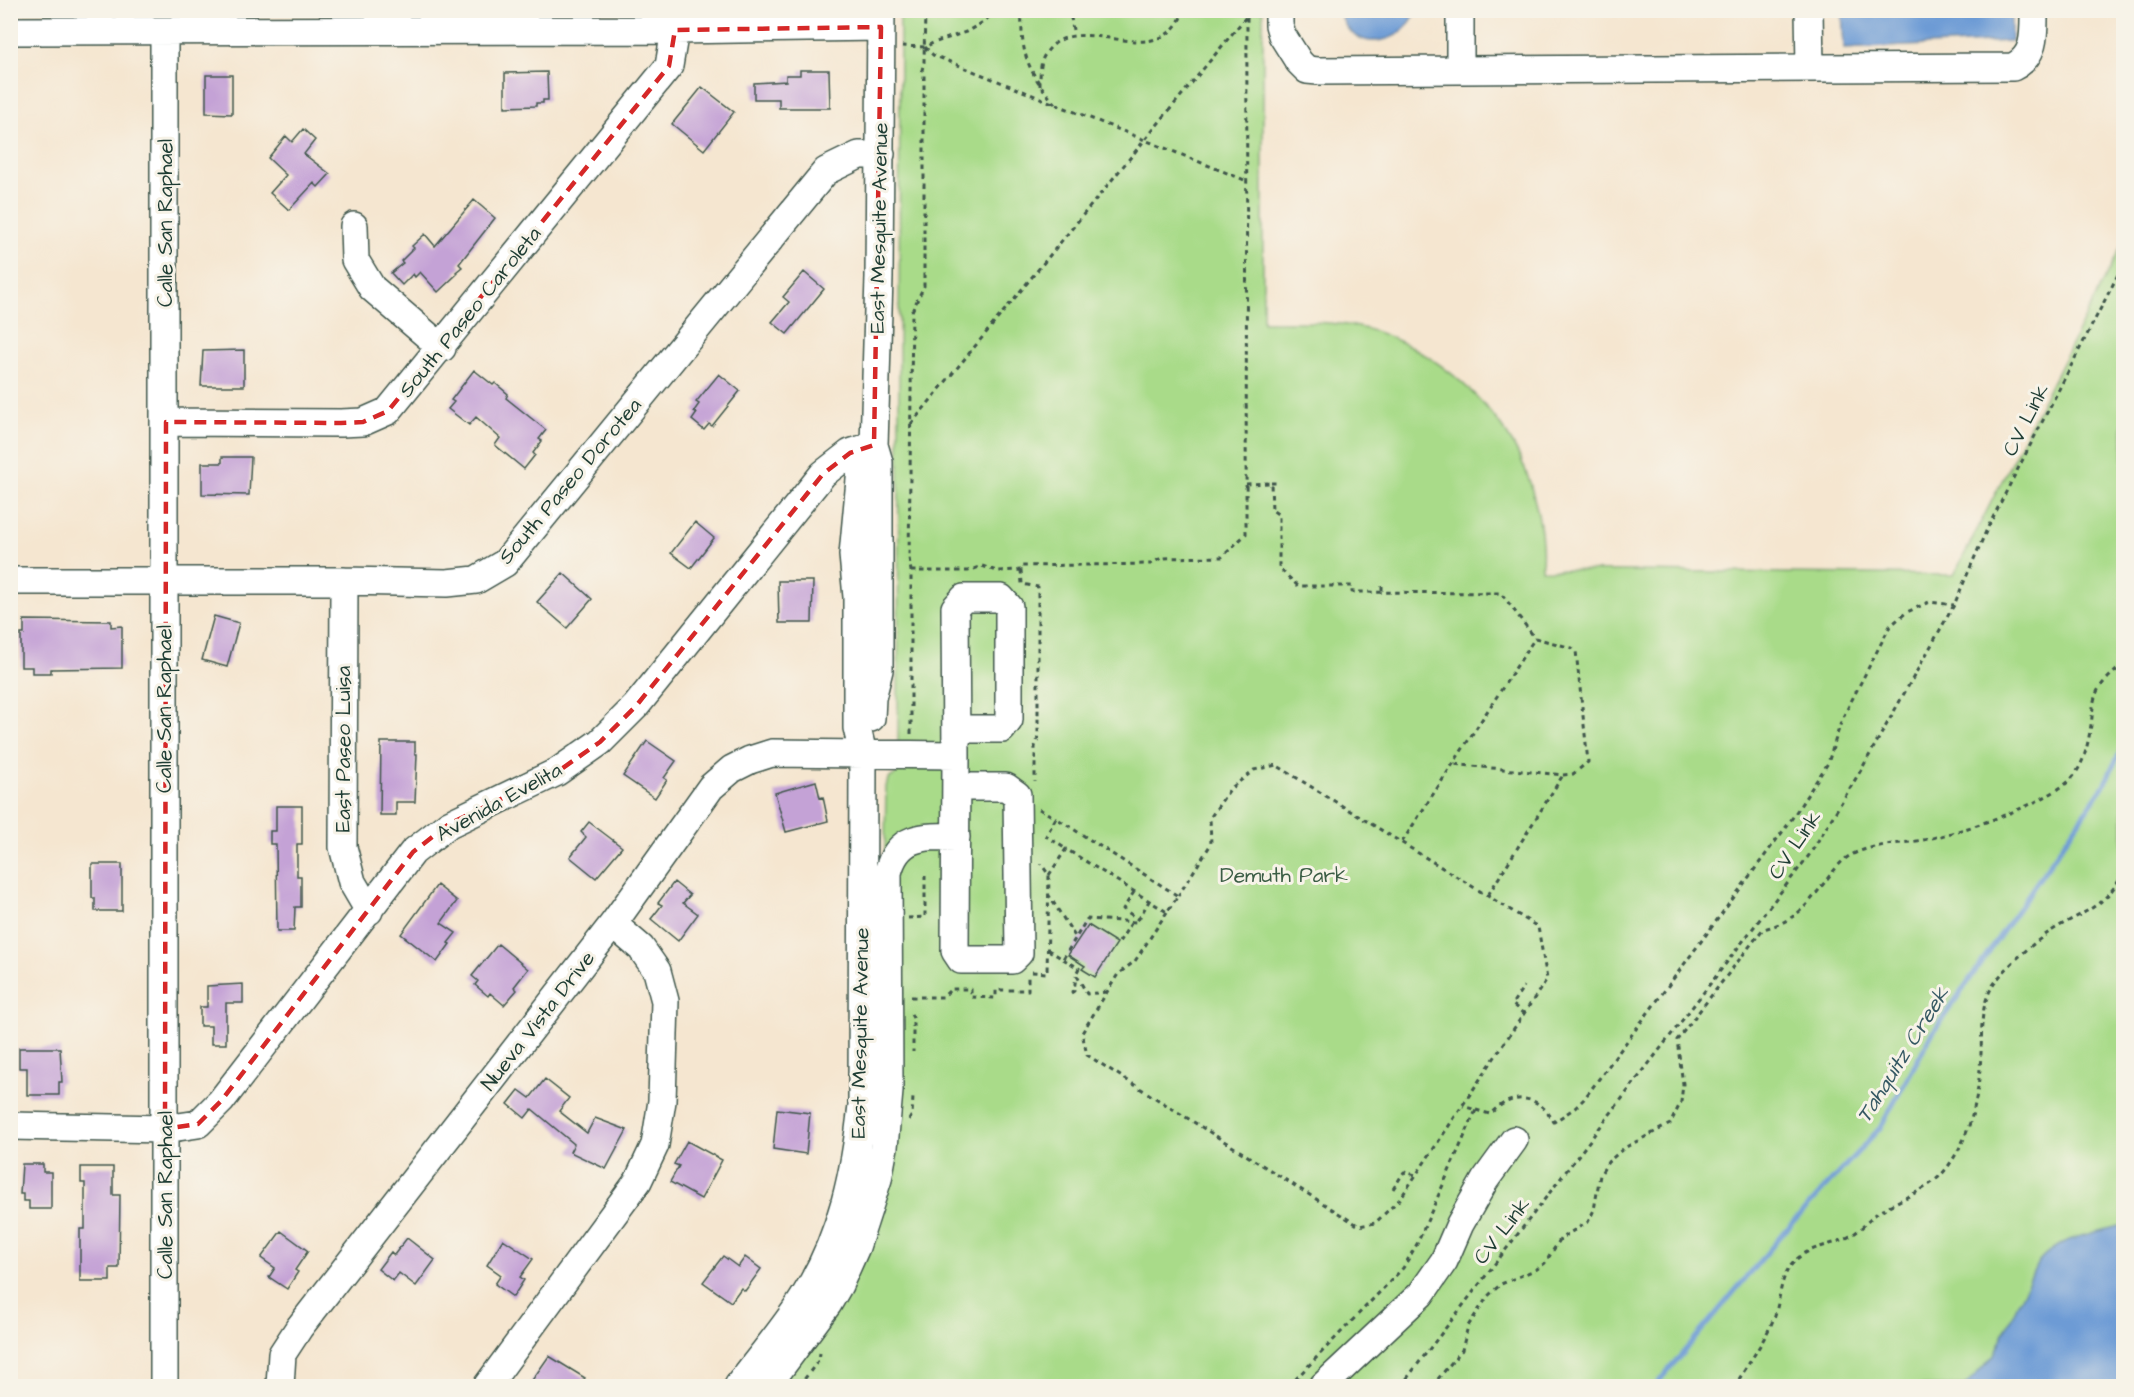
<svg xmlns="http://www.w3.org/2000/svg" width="2134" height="1397" font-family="'Architects Daughter',sans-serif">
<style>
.green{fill:#a9db89;stroke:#648c5e;stroke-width:1.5}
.water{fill:#6d9bd5;stroke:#466c84;stroke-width:1.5}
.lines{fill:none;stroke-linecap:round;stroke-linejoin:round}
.stream{stroke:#6d9bd5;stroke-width:5}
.building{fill:#c4a2d6}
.minor-casing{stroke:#3f564b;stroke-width:30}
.path{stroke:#3f564b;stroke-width:3;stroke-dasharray:4.5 4.5;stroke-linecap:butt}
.minor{stroke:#fff;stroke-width:27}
.marked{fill:none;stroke:#d62828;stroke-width:4.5;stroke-dasharray:12 8;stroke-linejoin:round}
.labels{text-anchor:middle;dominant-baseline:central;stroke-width:6;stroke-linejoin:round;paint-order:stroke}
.street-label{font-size:21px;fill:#1f3d34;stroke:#f7f3e8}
.park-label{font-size:21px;fill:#3b5d45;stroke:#f7f3e8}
.water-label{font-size:22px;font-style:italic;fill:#365964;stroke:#f7f3e8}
</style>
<rect width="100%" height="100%" fill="#f7f3e8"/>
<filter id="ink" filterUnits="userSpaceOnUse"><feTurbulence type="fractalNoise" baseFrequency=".0167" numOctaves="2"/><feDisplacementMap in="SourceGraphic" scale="12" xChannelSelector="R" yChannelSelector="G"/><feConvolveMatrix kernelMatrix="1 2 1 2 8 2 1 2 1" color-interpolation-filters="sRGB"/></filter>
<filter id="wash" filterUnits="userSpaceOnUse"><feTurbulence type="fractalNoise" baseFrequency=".008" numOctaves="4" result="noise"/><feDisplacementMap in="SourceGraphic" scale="24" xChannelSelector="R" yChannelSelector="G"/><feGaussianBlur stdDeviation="1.35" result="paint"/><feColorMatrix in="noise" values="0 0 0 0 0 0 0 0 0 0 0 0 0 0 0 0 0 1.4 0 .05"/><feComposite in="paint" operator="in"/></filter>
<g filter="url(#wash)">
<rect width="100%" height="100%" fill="#f5e6d0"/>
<path class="green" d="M900,11H1263V322C1300,322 1342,320 1377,332C1447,356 1518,423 1534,498C1538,512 1541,528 1542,543C1543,552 1542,561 1542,570L1954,575L2123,243V1386H761L858,1221L881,1083L886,787L888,779L898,773Z"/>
<path class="water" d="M1340,11V10L1416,11C1402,49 1348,53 1340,11Z
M1842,11H2011V41L1844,49Z
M2123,1225V1386H1965L1993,1356L2038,1262C2058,1237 2094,1233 2123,1225Z"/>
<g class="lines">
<path class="stream" d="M1655,1386L1786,1230L1880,1128L1932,1034L2104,785L2124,744"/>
</g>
<g id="blocks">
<path class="building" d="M800,70H829L830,108H779V99H754V83L786,81V75H800Z
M547,72L548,100H543V103H536V106L505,107V73Z
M206,75H232V114L206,113Z
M702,87L734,112L704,150L672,124Z
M303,129L315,140L304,154L330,174L318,187L314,183L289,210L270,193L286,175L268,158L286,136L292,142Z
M474,200L495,218L459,264L462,267L456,272L457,274L438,292L420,272L415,277L413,274L402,285L391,273L403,263L401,261L414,248L412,246L425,234L435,246Z
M804,272L824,289L787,334L772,322L789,302L783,297Z
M244,350V386H201L203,351Z
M474,370L493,385L495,383L508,394L506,398L546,430L539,439L542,441L533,453L535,455L524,469L495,445L500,438L476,417L469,425L448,409L454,402L451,400Z
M719,374L740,391L712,426L709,424L704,430L692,420L697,413L694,411L699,404L696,402Z
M222,457H251L249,495L202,494V463H222Z
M695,522L714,538L691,568L671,553Z
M563,573L592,599L567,628L537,602Z
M778,581H813L812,623H779Z
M214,616L239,623L227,667L202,660Z
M24,620L111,621V627L122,626V668L51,669V673H32V667H21V634H24Z
M647,741L676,761L664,778L667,780L655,798L623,776Z
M381,742H415V754H417L415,802H396V815H380Z
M816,781L820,798L823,797L828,821L786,832L775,793Z
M276,806H302V844H297V876H301V907H295L294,931H277L276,844H270V831H276Z
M589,822L622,847L596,878L570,857L586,837L581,832Z
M92,864H122V911H95V898H92Z
M674,882L690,895L683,903L698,914L678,941L651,919L662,905L658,903Z
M437,885L457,901L441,923L456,933L448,943L450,944L437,962L401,934Z
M1088,925L1117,943L1095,977L1082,969L1085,966L1068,955Z
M498,944L528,969L514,987L517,990L504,1005L490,993L488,996L475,985L478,981L472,976Z
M243,984V1003H226V1044H211V1026H200V1007H207V986Z
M19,1048H60L62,1082H59V1095H27V1068H19Z
M545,1079L569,1098L559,1111L587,1133L595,1118L627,1130L606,1169L570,1152L574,1144L532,1109L525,1118L508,1104L519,1090L530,1098Z
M777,1109L810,1113L806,1154L773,1149Z
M687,1141L722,1160L701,1199L670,1182L679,1166L674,1164Z
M22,1164H43V1172H51V1209H29V1201H23V1194H20Z
M81,1167H113V1195H120L119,1268H110V1281H80V1229H85V1183H81Z
M281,1231L308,1251L295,1270L298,1272L287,1289L269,1277L275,1268L261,1258Z
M407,1238L435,1260L416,1286L399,1273L393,1281L378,1269L391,1252L394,1255Z
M503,1239L533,1259L520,1277L524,1280L513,1297L495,1284L501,1275L487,1265Z
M723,1256L738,1267L745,1257L761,1269L745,1291L741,1288L731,1302L703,1282Z
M549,1356L585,1378L579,1386H528Z"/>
</g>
</g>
<g filter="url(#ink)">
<use href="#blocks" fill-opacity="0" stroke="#3f564b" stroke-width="1.5"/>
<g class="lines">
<g class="minor-casing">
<path id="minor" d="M1279,10V25L1282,35L1299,62L1307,70L1318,71L1460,70V10
M1809,10L1810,68
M10,31L675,30L881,27
M164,31V1386
M1460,70L2013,67C2036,56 2034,33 2034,10
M354,226L355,260L372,288L442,348
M166,422L341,423L363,422L388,411L669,66L675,30V10
M10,581H344L447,583L476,580L505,563L826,171L859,155L881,154
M344,581L343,847L352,882L369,911
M871,718L872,698L879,670V462L874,445L879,277L881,10
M956,729H1002L1009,720V607L1001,598H964L955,608L956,755
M10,1126L165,1129L198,1124L221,1101L413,852L449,824L557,772L600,742L636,706L823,474L850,453L874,445
M280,1386L282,1354L299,1328L613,924L711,787L732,769L750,760L772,753L956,755L955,951L961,960H1012L1019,953L1017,795L1006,787H956
M487,1386L638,1181L655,1145L662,1101L665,1001L657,971L641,948L613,924
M738,1386C760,1356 787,1326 806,1294C842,1235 855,1172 862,1105L863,754L857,728V597L853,555L861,469L874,445
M767,1386L828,1304L839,1285L856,1247L878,1179L884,1147L889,1091L888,873C897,835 923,836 956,837
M1323,1386L1421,1294L1444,1261L1460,1224L1485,1180L1514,1140"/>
</g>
<path class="path" d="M1022,10C1020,54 1028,71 1055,104
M1073,30L1071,18L1075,10
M902,46L925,47L933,43L966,32L985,21L995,10
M925,47L933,55L1247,181
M1040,86C1040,77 1040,66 1043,58C1073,0 1158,81 1184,10
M911,424L1246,17
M1271,483H1278
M1246,484L1271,483L1272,510L1279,515V568L1298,586H1352V592L1501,593L1535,638L1572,648L1576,651L1588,762L1573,774L1563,775L1452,764
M1021,570L1022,584L1038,587V738L1035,747V782
M911,571H968L982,566L997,571L1021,570V566L1151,564L1161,558L1222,557L1246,534L1247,15L1241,10
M1382,586V593
M911,734V571L909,558L912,311L924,286V74L922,70L924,62L925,10
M1039,809L1056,818
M1402,842L1535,638
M1049,875L1066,849L1167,912L1178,896L1056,818L1046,836L1066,849
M1134,892L1123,909L1139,920
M1048,894L1076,938
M1488,895L1563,775
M1167,912L1135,961L1118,974L1082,1033L1087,1055L1359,1226L1375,1223L1400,1199L1547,979L1538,927L1276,765L1254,770L1230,789L1210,818L1211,844L1178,896
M908,918L925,917V876
M1119,942L1132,922
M1048,950L1063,959L1087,919L1137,922L1149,901
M1063,959L1079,968L1076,974L1087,994L1106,992
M1032,972L1047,973L1049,875L1041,864
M1071,993L1074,991L1076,976
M911,997H943L951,989H971V997L996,998V990H1028V974
M911,1014L913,1018V1052
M1524,1014L1512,1004L1524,986
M1476,1110L1490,1114C1512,1092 1538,1093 1554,1122L1575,1108L1584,1099L1789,823L1828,763L1842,719L1890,626L1907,612L1929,602L1954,605
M909,1120L912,1115L913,1097
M1393,1189L1404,1172L1416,1175
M799,1386L819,1360L820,1353
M1289,1386L1403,1268L1417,1244L1476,1110L1463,1106
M1401,1386L1810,854L1861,770L1954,605L1987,529L2124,263
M1432,1386L1462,1350L1468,1326L1488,1296L1501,1284L1537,1269L1545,1263L1561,1238L1588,1222L1594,1210L1600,1175L1608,1162L1624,1148L1670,1124L1681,1102L1683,1084L1677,1040L1763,929C1799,921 1810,901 1831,874C1837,867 1843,859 1851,855C1872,844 1900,844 1923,840C1959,833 2044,805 2070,780C2084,766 2088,744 2091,725C2093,713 2092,701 2098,690C2104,680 2115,672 2124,663
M1733,1386L1738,1381C1750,1361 1765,1340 1774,1318C1781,1299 1779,1278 1793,1263C1808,1245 1832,1247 1850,1236C1862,1230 1870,1217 1882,1210C1903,1197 1930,1190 1946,1169C1972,1135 1979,1095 1981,1053C1982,1031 1980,1007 1992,987C2001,971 2035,941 2051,931C2083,911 2104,909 2124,872"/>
<use href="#minor" class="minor"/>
</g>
</g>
<path class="marked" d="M881,27L874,445L850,453L823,474L636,706L600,742L557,772L449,824L413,852L221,1101L198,1124L165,1129L166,422L341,423L363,422L388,411L669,66L675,30Z"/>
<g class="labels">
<g class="street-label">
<text transform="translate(165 223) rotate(-90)">Calle San Raphael</text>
<text transform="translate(879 228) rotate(-89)">East Mesquite Avenue</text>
<text transform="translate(470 312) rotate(-51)">South Paseo Caroleta</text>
<text transform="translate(2026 420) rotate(-63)">CV Link</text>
<text transform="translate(570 481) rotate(-50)">South Paseo Dorotea</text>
<text transform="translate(164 709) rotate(-90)">Calle San Raphael</text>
<text transform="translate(343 749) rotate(-90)">East Paseo Luisa</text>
<text transform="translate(499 802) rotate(-29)">Avenida Evelita</text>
<text transform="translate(1795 845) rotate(-56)">CV Link</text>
<text transform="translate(538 1021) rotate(-52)">Nueva Vista Drive</text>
<text transform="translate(860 1033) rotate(-89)">East Mesquite Avenue</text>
<text transform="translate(165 1195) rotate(-90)">Calle San Raphael</text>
<text transform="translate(1502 1231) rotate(-52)">CV Link</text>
</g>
<g class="park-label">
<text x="1284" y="875">Demuth Park</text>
</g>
<g class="water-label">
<text transform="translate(1903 1055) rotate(-58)">Tahquitz Creek</text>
</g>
</g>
<rect width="2134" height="1397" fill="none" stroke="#f7f3e8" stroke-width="36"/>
</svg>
